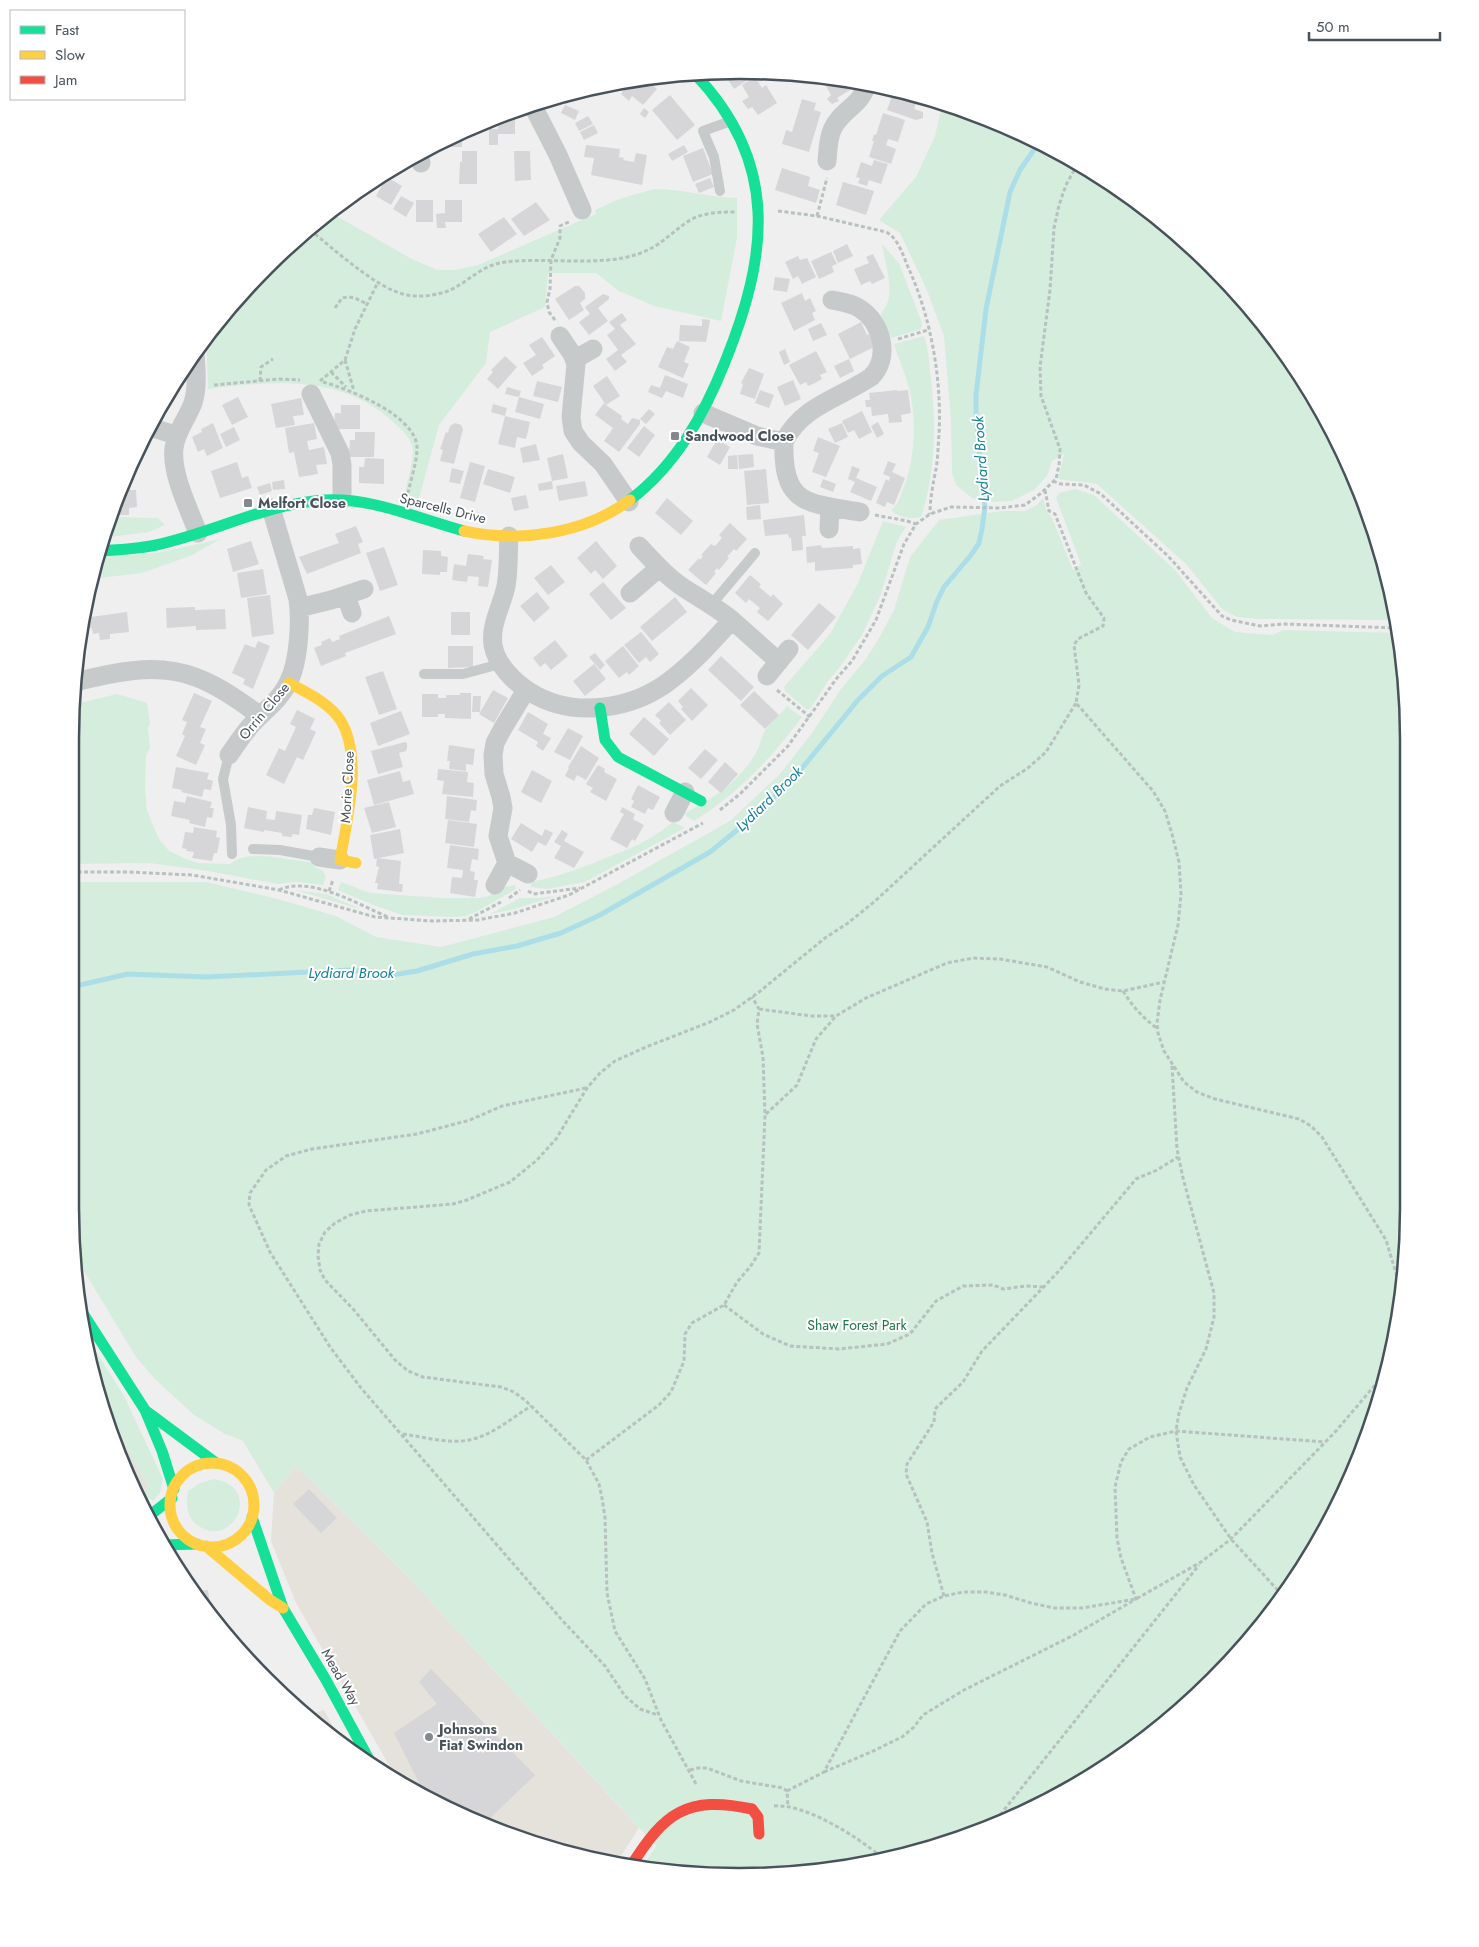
<svg xmlns="http://www.w3.org/2000/svg" width="1479" height="1947" font-family="Jost,sans-serif">
<style>
.commercial{fill:#e5e2dc}
.green{fill:#d5eddd}
.lines{fill:none;stroke-linecap:round;stroke-linejoin:round}
.stream{stroke:#acdee8;stroke-width:5}
.building{fill:#d6d6d8}
.path{stroke:#b7c1be;stroke-width:3;stroke-dasharray:4 2.5;stroke-linecap:butt}
.lane{stroke:#c7cacb;stroke-width:10}
.street{stroke:#c7cacb;stroke-width:19}
.fast{stroke:#16e098;stroke-width:11}
.slow{stroke:#ffcf43;stroke-width:11}
.jam{stroke:#f24e42;stroke-width:11}
.poi-dot{fill:#83898e;stroke:#fff;stroke-width:2}
.labels{text-anchor:middle;dominant-baseline:central;stroke-width:4;stroke-linejoin:round;paint-order:stroke}
.poi-label{font-size:14px;font-weight:bold;fill:#48525a;stroke:#fff;text-anchor:start}
.street-label{font-size:14px;fill:#48525a;stroke:#fff}
.park-label{font-size:14px;fill:#1d7747;stroke:#fff}
.water-label{font-size:15px;font-style:italic;fill:#168098;stroke:#fff}
.rim{fill:none;stroke:#48525a;stroke-width:2.5}
</style>
<rect width="100%" height="100%" fill="#f0efef"/>
<path class="commercial" d="M103,1405L117,1427L148,1487L140,1495Z
M294,1468L301,1471L410,1579L639,1828L615,1865L609,1864L443,1808L397,1779L296,1603L271,1541L274,1493Z
M324,1710L344,1746L332,1739L306,1716Z"/>
<path class="green" d="M942,105L995,121L1111,183L1213,266L1296,367L1358,484L1395,620L1259,619L1237,617L1222,609L1187,565L1097,484L1058,479L1064,454L1052,461L1047,476L1034,490L1012,501L992,502L972,498L956,485L952,473L951,421L944,336L926,288L900,233L879,220L916,177L935,136Z
M654,189C682,189 709,197 737,198V238L721,321L654,306L619,291L596,273H548L545,307L490,332L486,363L439,425L418,502L404,497C407,483 412,467 413,452C413,439 402,430 393,422C341,374 273,381 208,389L206,336L208,332L266,266L331,213L412,259L437,270H455L478,265L596,214L595,210L619,199Z
M882,244L899,263L922,323L921,329L891,338L881,315C882,310 887,306 888,301C893,287 884,258 882,244Z
M924,336C929,349 929,364 931,378C936,424 936,472 921,517C912,520 897,517 891,510C899,505 900,495 904,487C915,458 917,419 909,388C905,374 899,359 894,344Z
M1075,489L1094,495L1175,570L1212,618L1235,632L1272,635L1284,630L1398,633L1403,652V1295L1358,1463L1296,1579L1213,1681L1112,1764L954,1842L783,1876L643,1866L656,1846L410,1579L301,1471L294,1468L274,1493L243,1441L225,1434L194,1415L155,1379L136,1357L79,1263L77,1258L70,1207L71,882H206L278,899L336,916L376,937L441,947L554,917L616,885L730,821L780,774L812,733L841,689L865,660L878,640L894,610L910,557L939,520L1002,511H1025L1037,505L1043,498L1047,512L1052,518L1073,570L1081,564L1056,498L1059,493Z
M111,517L158,518L165,525L149,532L103,538Z
M883,521L906,527L897,541L881,594L862,635L840,667L828,681L811,708L807,710L785,691L784,687L830,634L858,583Z
M221,539L190,556L142,573L91,579L96,557L156,553Z
M117,694L147,703L150,724L148,728L150,748L146,756L145,789L147,811L159,839L169,851L186,859L198,863L230,864C249,848 288,861 311,862L316,868L322,870L326,877L323,885L296,882L278,884L202,870L149,863L71,864V705Z
M785,705L802,717C772,758 737,794 694,821L683,814C712,800 743,779 758,749C760,745 761,739 763,734C768,725 778,716 786,708Z
M673,822L685,828L585,882L547,889L531,887V882C556,877 579,869 601,860C631,848 647,843 673,822Z
M341,882L370,893L442,898H479L489,896L497,889L515,885L516,889L478,911L466,916L456,917L402,915L376,906L338,890Z
M295,890L326,894L363,910Z
M556,896L515,909L490,914L520,898H539Z
M87,1337L124,1396L163,1479L160,1493L153,1501L149,1498L143,1503L140,1495L148,1487L117,1427L103,1405L93,1381Z
M214,1479C265,1487 231,1553 196,1524C186,1515 186,1504 188,1491L200,1483Z"/>
<g class="lines">
<path class="stream" d="M71,987L128,974L207,977L350,970L392,975L417,971L473,954L517,946L561,933L600,915L710,852L752,818L798,773L858,700L882,676L911,657L928,627L937,601L944,587L971,555L979,543L982,529L985,507L976,416V395L986,309L1010,192L1020,170L1038,144"/>
</g>
<path class="building" d="M739,70L750,71L745,74L749,79L734,89L723,72Z
M755,77L762,88L766,85L777,103L758,115L752,107L748,109L742,101L749,97L742,85Z
M645,79L657,89L643,105L632,96L629,101L621,94L624,90L621,88L627,81Z
M837,80L851,81L855,87L837,98L839,101L832,104L827,99L831,95L826,86Z
M622,82L618,91L609,87L611,83Z
M894,90L908,94L906,100L916,103L914,109L923,112V118L916,120L887,110Z
M583,91H584L580,100L571,96L567,104L556,99Z
M670,95L695,125L677,140L652,110Z
M802,99L816,103L814,110L821,112L809,152L782,144L786,130L792,132Z
M565,105L579,111L575,120L561,113Z
M644,108L649,112L645,118L640,114Z
M515,111V134H498V145H489V129H498V117Z
M883,113L905,120L898,142L888,139L886,145L896,149L891,164L869,157L874,141H872L874,134L876,135Z
M588,116L593,124L579,131L575,123Z
M594,125L598,133L584,140L580,132Z
M462,133V147H444V142Z
M586,145L620,149L619,157L624,158L623,160L634,162L636,153L647,155L642,185L591,175L594,158L584,157Z
M684,145L688,152L672,161L668,154Z
M703,148L713,174L693,182L683,156Z
M462,151H477V184H459L460,162H462Z
M514,151H530L531,180L515,181Z
M874,160L888,164L881,184L869,180L867,186L858,183L860,178L856,177L861,162L872,166Z
M782,168L810,177L808,186L820,190L816,203L775,190Z
M379,177L381,179L362,197L357,191Z
M387,177L402,186L391,205L376,196Z
M710,178L714,187L699,193L695,184Z
M843,182L874,191L866,215L836,205Z
M401,196L414,203L406,217L393,209Z
M416,200H433V222H416Z
M445,200H462V222H445L446,228H437L436,214L445,213Z
M536,202L550,220L524,236L511,219Z
M504,217L517,234L491,252L478,234Z
M847,244L853,256L838,263L833,251Z
M831,252L837,264L832,266L834,272L819,279L811,261Z
M873,254L885,278L872,284L870,281L861,285L854,269L869,263L866,257Z
M798,256L800,260L807,258L816,277L802,284L798,276L793,279L785,262Z
M775,277L790,279L787,292L773,290Z
M575,286H579L585,293V299L580,303L584,310L569,320L555,299Z
M802,293L805,301L810,298L816,311L812,313L815,320L794,331L781,303Z
M603,294L609,296V299L598,308L608,321L589,335L579,322L590,314L585,307Z
M622,313L627,320L620,325L636,344L621,355L627,362L615,371L606,359L618,350L607,335L615,329L609,322Z
M702,319L710,320L706,342L679,341L680,325L702,326Z
M861,322L867,335L869,334L874,347L850,359L838,334Z
M821,323L827,335L813,341L808,329Z
M542,337L555,356L542,365L544,368L532,376L523,363L536,355L529,345Z
M677,341L690,347L684,362L689,364L683,378L658,367L667,347L673,349Z
M785,349L790,362L784,365L779,352Z
M816,351L827,372L820,375L822,379L815,383L808,386L806,382L800,385L789,365Z
M505,356L517,367L498,389L487,379L493,372L491,370Z
M849,359L854,371L840,378L834,366Z
M749,368L764,374L755,399L740,394L743,384L741,383Z
M665,375L688,384L683,398L666,391L662,398L648,392L651,385L660,388Z
M607,376L620,396L606,405L622,416L621,419L628,424L632,418L640,420V424L619,452L604,441L613,428L595,415L604,403L606,405L593,386Z
M793,380L801,399L785,406L777,387Z
M537,381L562,387L558,402L533,396Z
M507,387L521,391L519,397L505,394Z
M760,390L774,395L769,408L755,403Z
M897,390V391L908,390L911,413L901,415L902,422L889,423L888,414L872,416L871,407H866L865,400H870L869,393Z
M171,392V400H167V411H159Z
M238,397L248,417L232,425L222,405Z
M519,397L544,404L540,419L515,412Z
M301,398L304,415L293,416L295,425L276,428L271,404Z
M493,404L507,408L505,416L491,412Z
M341,405H360V429H334L335,413H341Z
M649,409L655,414L646,424L640,419Z
M862,411L872,432L859,439L854,430L848,433L842,421Z
M505,416L530,422L526,439L517,437L515,448L498,444Z
M878,422L884,434L877,438L871,426Z
M213,423L223,448L207,456L204,449L198,452L192,437L202,432L201,429Z
M314,423L317,439L307,441L309,450L324,447L327,464L316,465L318,474L299,477L294,452L289,453L285,428Z
M455,423L461,425L463,429L454,464L440,461L443,450L440,449L446,432L448,433L450,426Z
M842,423L848,437L835,443L828,429Z
M644,426L655,435L639,457L627,448Z
M234,427L240,440L226,447L220,434Z
M355,432H375L374,457H349L350,440H355Z
M818,437L840,446L826,477L812,472L819,453L813,451Z
M717,439L730,447L720,465L707,457Z
M536,444L540,460L523,463L520,448Z
M563,454L568,478L552,481L547,458Z
M753,454L754,467L739,469L738,455Z
M737,455L738,469H728V456Z
M365,458L384,459V484L359,483V467H364Z
M888,461L896,464L892,472L905,478L894,505L887,502L885,507L876,503L886,479L889,481L890,477L883,474Z
M237,462L242,478L248,476L252,488L220,498L211,471Z
M470,462L485,466L475,502L460,498Z
M852,466L860,469L856,478L877,487L871,501L850,492L855,482L848,479Z
M130,468V487L122,488Z
M452,468L464,471L460,484L449,482Z
M488,469L515,477L510,493L483,484Z
M766,469L769,503L747,505L744,471Z
M823,479L836,484L833,492L820,487Z
M284,480L285,489L273,490L272,482Z
M552,481L553,489L539,491L538,484Z
M585,481L588,496L559,501L556,486Z
M270,483L272,491L260,495L257,487Z
M121,490H136L137,507L129,508V515H112Z
M526,495L529,508L514,511L511,498Z
M667,498L693,521L681,535L655,513Z
M760,505L761,519L747,520L746,507Z
M804,515L806,536H802L803,550L792,551L791,538H789L788,534L765,536L763,520Z
M730,523L747,539L736,551L734,549L727,557L729,558L719,570L717,568L714,572L716,573L706,585L688,570L699,558L700,560L703,556L701,555L711,544L715,546L722,538L719,535Z
M356,526L363,542L358,544L361,553L307,574L299,557L339,543L335,534Z
M251,541L259,564L233,572L227,549Z
M596,541L617,566L603,579L595,570L591,574L577,558Z
M821,545L822,548L853,546V549L860,548L862,564L853,565V568L815,571V562L807,563L806,547Z
M384,547L398,585L380,591L366,553Z
M423,550L441,551V556L448,557L447,572H440V575L422,574Z
M468,554L484,556L483,559L492,560L488,587L478,586L479,577L468,576L467,582L452,580L454,564L466,566Z
M551,565L565,582L548,595L534,578Z
M263,569L267,594L241,598L237,573Z
M750,575L761,584L759,587L771,597L773,594L783,604L768,621L757,612L760,608L749,599L746,603L735,593Z
M603,582L626,608L611,620L589,594Z
M537,592L550,608L534,622L520,606Z
M270,595L274,634L252,637L247,598Z
M675,597L687,612L652,641L640,627Z
M819,603L836,617L808,650L791,635Z
M195,607V610L225,609L226,629L196,630V626L167,628L166,608Z
M90,608L91,617L127,612L129,632L110,634V639L100,640L99,633L93,634L92,628L82,629L86,609Z
M451,612H470V635H451Z
M389,616L396,634L345,653L346,656L321,666L314,648L322,645L321,642L330,638L332,642L340,639L339,636Z
M641,632L659,654L650,662L646,657L639,663L624,645Z
M555,640L568,656L551,670L545,663L540,667L533,658Z
M258,641L270,646L253,689L243,684L245,679L232,673L245,644L255,648Z
M448,646H473V667L448,668Z
M623,646L639,666L629,675L627,672L619,678L605,661Z
M595,653L605,665L600,670L589,657Z
M721,656L754,687L741,701L708,670Z
M594,664L606,679L585,696L573,681Z
M383,671L397,709L379,715L365,677Z
M691,688L708,705L692,721L681,709L683,707L678,701Z
M493,690L508,698L494,723L479,714Z
M754,691L779,715L765,729L740,705Z
M194,693L212,701L200,727L206,729L200,743L205,745L196,765L176,756L185,736L182,734L187,722L182,720Z
M460,693H471V719L445,718V714H438V717H422V694H438V698H446V695H460Z
M473,696H481L480,712H472Z
M669,702L686,720L670,735L659,723L661,721L655,715Z
M297,710L315,719L310,729L316,732L303,760L297,757L284,784L266,775L279,748L285,751L296,727L290,724Z
M401,711L410,734L378,746L370,723Z
M528,712L548,724L543,734L551,738L543,751L536,746L538,742L518,730Z
M644,717L669,739L654,756L629,734Z
M568,728L583,736L570,760L554,752Z
M405,742L407,743V748L406,751L399,753L403,767L378,774L371,751Z
M449,745L475,749L473,765L466,764V771L449,769L450,761H447Z
M581,746L599,758L586,780L577,775L574,781L565,776L569,768L568,767Z
M705,749L718,760L701,779L688,768Z
M725,762L738,774L721,793L708,782Z
M598,765L605,769L604,772L617,779L606,801L590,792L593,788L586,784Z
M176,767L209,773L207,779L213,781L211,790L204,789L202,797L181,792L182,790L172,788Z
M438,769L468,772L467,782L474,783L473,797L442,794L444,781L437,780Z
M532,770L552,781L541,803L521,792Z
M400,771L403,782L410,780L414,794L374,805L367,780Z
M638,785L660,797L653,810L648,808L645,814L631,807L634,801L631,799Z
M187,796L212,802L210,808H214L212,818L207,817L205,827L189,823L190,820L171,816L174,801L185,803Z
M447,796L477,800L476,811L471,810L469,822L445,819Z
M389,802L396,827L372,833L364,808Z
M248,807L267,811L266,819L275,820L276,811L302,815L299,835L292,834V837L282,836V833L264,830V832L244,828Z
M622,807L635,814L633,819L644,825L635,841L632,839L627,848L610,839L624,814L620,812Z
M314,808L335,812L331,835L306,829L308,815H312Z
M448,820L477,824L474,847L445,843Z
M521,823L542,836L545,829L553,833L546,846L538,842L532,852L511,839Z
M194,827L217,831L216,837L220,838L217,853H214L212,861L192,858L194,852L186,851L187,849L182,848L185,832L193,833Z
M400,829L404,853L374,859L370,835Z
M562,830L568,834L564,841L584,852L574,868L554,858L561,846L554,842Z
M450,845L479,849L478,860L472,859L470,871L475,872L474,880H478L475,897L450,893L452,877L462,878L463,870L447,868Z
M377,858L401,861L399,884H403L402,892L377,889L378,883H375L379,867L376,866Z
M309,1489L337,1518L321,1533L293,1504Z
M208,1590L211,1610L197,1591Z
M431,1669L535,1775L486,1822L443,1808L426,1797L394,1733L437,1704L419,1682Z"/>
<g class="lines">
<path class="path" d="M778,211L817,216L886,232C898,238 903,255 908,267C931,317 942,379 939,435C938,446 938,458 936,469C933,484 930,499 930,514
M817,216L827,178
M310,230C334,249 378,290 407,295C419,297 433,296 445,292C468,284 479,265 506,262C546,257 601,267 638,254C662,246 673,230 692,219C706,212 722,212 737,212
M335,308L342,298L349,297L355,298L367,304
M555,320L549,312L547,302L550,289L551,260L560,238V226L571,221
M898,339L928,330
M345,360L354,391
M331,372L346,387
M260,381L261,367L273,359
M320,381L345,360L355,329L378,282
M323,382C349,389 417,416 417,448C417,462 411,479 408,493
M214,385L279,379L300,380
M1053,481L1061,484L1084,485L1101,494L1168,556L1222,616L1231,620L1260,626L1284,624L1397,628
M1045,490L1049,511L1055,514L1086,593L1104,618L1103,626L1078,639L1074,645L1079,685L1076,703L1153,791L1165,811L1172,834L1179,862L1181,894L1178,925L1160,1000L1157,1023L1158,1033L1164,1051L1184,1082L1197,1092L1215,1099L1299,1119L1311,1126L1322,1137L1386,1240L1396,1273L1400,1309
M875,515L907,521L916,524
M777,690L810,717
M720,810L741,793L788,746L837,678L852,661L876,620L904,544L916,524L930,514L951,507L1000,508L1025,505L1040,494L1056,479L1059,465L1060,449L1041,396L1040,367L1050,290L1054,228L1059,205L1066,185L1077,165
M71,872H129L192,875L279,890L375,917L432,921L478,920L515,913L569,895L703,823
M279,890C310,875 359,905 388,917
M329,891L333,880
M528,891L533,894L580,888
M509,898L520,890
M469,919L501,902
M1123,991C1133,1007 1143,1018 1158,1029
M759,1009L811,1016H836L866,998L947,963L973,958L1000,959L1047,967L1080,982L1105,989L1123,991L1164,982
M1172,1066L1177,1149L1183,1178L1214,1293V1317L1206,1349L1187,1388L1179,1413L1176,1431L1180,1457L1194,1485L1231,1539L1283,1596
M586,1088L502,1106L470,1120L417,1134L312,1149L286,1156L266,1170L250,1193L249,1205L270,1252L330,1347L361,1388L562,1620L605,1666L625,1696L640,1709L658,1715
M766,1114L797,1085L816,1039L836,1016
M724,1305L763,1334L790,1346L839,1349L887,1344L910,1334L936,1301L963,1286L993,1285L1003,1289L1026,1286L1044,1287
M403,1434C424,1437 448,1444 469,1440C491,1436 512,1418 531,1406
M586,1460L659,1405L671,1392L684,1361L685,1334L692,1323L724,1305L737,1282L750,1267L759,1253L765,1115L763,1057L757,1024L759,1009L752,997
M944,1596L932,1553L927,1522L906,1474L907,1464L934,1422L935,1409L963,1382L982,1351L1058,1272L1136,1179L1157,1170L1178,1157
M690,1770L698,1768H707L741,1781L783,1788L787,1791L788,1807
M824,1772L871,1752L902,1737L914,1727L923,1715L964,1690L1074,1635L1136,1599L1121,1558L1117,1538L1115,1487L1121,1462L1129,1449L1150,1437L1176,1431L1325,1442
M696,1784L661,1720L645,1679L615,1631L607,1593L605,1517L602,1498L599,1484L586,1460L526,1401L514,1392L501,1387L423,1377L408,1371L395,1360L354,1310L325,1280L320,1270L318,1256L319,1244L325,1232L335,1223L350,1215L366,1211L453,1204L467,1200L510,1182L537,1160L556,1139L587,1088L600,1073L615,1061L646,1047L710,1022L734,1010L759,992L825,938L848,923L874,902L1000,786L1028,768L1046,752L1076,703
M787,1791L824,1772L900,1631L926,1604L944,1596L963,1592H986L1005,1595L1031,1603L1054,1608H1082L1136,1599L1201,1562L1231,1539L1336,1431L1381,1378
M774,1806C804,1803 858,1837 880,1856
M991,1824L1000,1815L1199,1565"/>
<path class="lane" d="M720,191L714,157L703,131L731,121
M712,604L755,553
M424,674H463L500,664
M229,755L223,779L231,825L232,854
M253,849L280,850L319,857"/>
<path class="street" d="M533,106L558,155L582,210
M419,155L421,163
M827,161C828,151 828,139 832,130C840,110 862,106 867,83
M560,336L572,354L576,364L571,417L573,431L581,443L603,464L629,502
M195,353C196,369 198,387 193,403C187,419 176,431 174,448C171,474 189,509 198,533
M575,359L593,349
M311,394L340,453L342,465V500
M703,413L757,436L784,442C801,406 840,398 871,377C891,358 882,322 859,308C851,303 841,302 832,300
M149,427L176,435
M784,442C782,505 807,503 860,512
M829,529L830,507
M509,536C508,553 509,570 506,586C502,606 490,624 493,645C496,664 514,682 530,692C573,719 633,710 672,679C694,662 713,641 732,620L779,662
M639,546C654,562 668,578 687,590C703,600 717,608 732,620
M630,593L659,568
M346,596L352,613
M299,608L331,600L364,589
M767,676L789,649
M79,681C160,661 193,664 260,716
M526,690L503,728L495,743L493,755L494,774L501,797L503,808L498,836L507,863L528,874
M229,755C236,745 243,734 252,724C264,711 280,700 288,683C299,663 301,621 298,599L271,508
M674,813L685,792
M319,857L340,860
M495,885L507,863"/>
<path class="fast" d="M630,500C676,465 704,415 725,362C768,256 780,163 695,74
M99,551C118,550 137,549 156,545C213,533 265,504 324,500C372,497 419,519 464,531
M600,708L605,740L618,757L701,801
M84,1315L145,1410L162,1451L174,1489
M146,1411L216,1463
M149,1516L172,1498
M252,1517L283,1608L326,1680L371,1763
M162,1545L197,1544"/>
<path class="slow" d="M464,531C520,543 584,534 630,500
M289,683C307,693 330,703 341,721C363,757 347,821 340,860L356,863
M170 1505a42 42 0 1 1 84 0a42 42 0 1 1-84 0Z
M206,1546L270,1600L283,1608"/>
<path class="jam" d="M631,1866C664,1813 687,1795 752,1809L758,1817L759,1834"/>
</g>
<g class="poi-dot">
<rect x="670" y="431" width="10" height="10" rx="2.5"/>
<rect x="243" y="498" width="10" height="10" rx="2.5"/>
<circle cx="429" cy="1737" r="5"/>
</g>
<g class="labels">
<g class="poi-label">
<text x="685" y="436">Sandwood Close</text>
<text x="258" y="503">Melfort Close</text>
<text x="439" y="1729">Johnsons<tspan x="439" dy="16">Fiat Swindon</tspan></text>
</g>
<g class="street-label">
<text transform="translate(443 508) rotate(14)">Sparcells Drive</text>
<text transform="translate(264 711) rotate(-50)">Orrin Close</text>
<text transform="translate(347 787) rotate(-87)">Morie Close</text>
<text transform="translate(341 1677) rotate(60)">Mead Way</text>
</g>
<g class="park-label">
<text x="857" y="1325">Shaw Forest Park</text>
</g>
<g class="water-label">
<text transform="translate(981 459) rotate(-94)">Lydiard Brook</text>
<text transform="translate(769 799) rotate(-44)">Lydiard Brook</text>
<text x="351" y="973">Lydiard Brook</text>
</g>
</g>
<path d="M0 0H1479V1947H0ZM739 79H740A660 660 0 0 1 1400 739V1208A660 660 0 0 1 740 1868H739A660 660 0 0 1 79 1208V739A660 660 0 0 1 739 79Z" fill="#fff" fill-rule="evenodd"/>
<path class="rim" d="M739 79H740A660 660 0 0 1 1400 739V1208A660 660 0 0 1 740 1868H739A660 660 0 0 1 79 1208V739A660 660 0 0 1 739 79Z"/>
<rect x="10" y="10" width="175" height="90" fill="#ffffff" stroke="#b6babd"/>
<rect x="20" y="26" width="25" height="8" fill="#16e098" stroke="#b6babd"/>
<text x="55" y="35" font-size="15" fill="#48525a">Fast</text>
<rect x="20" y="51" width="25" height="8" fill="#ffcf43" stroke="#b6babd"/>
<text x="55" y="60" font-size="15" fill="#48525a">Slow</text>
<rect x="20" y="76" width="25" height="8" fill="#f24e42" stroke="#b6babd"/>
<text x="55" y="85" font-size="15" fill="#48525a">Jam</text>
<path d="M1309 32v8h131v-8" fill="none" stroke="#48525a" stroke-width="2.5"/>
<text x="1316" y="32" font-size="15" fill="#48525a" stroke="#ffffff" stroke-width="4" paint-order="stroke">50 m</text>
</svg>
